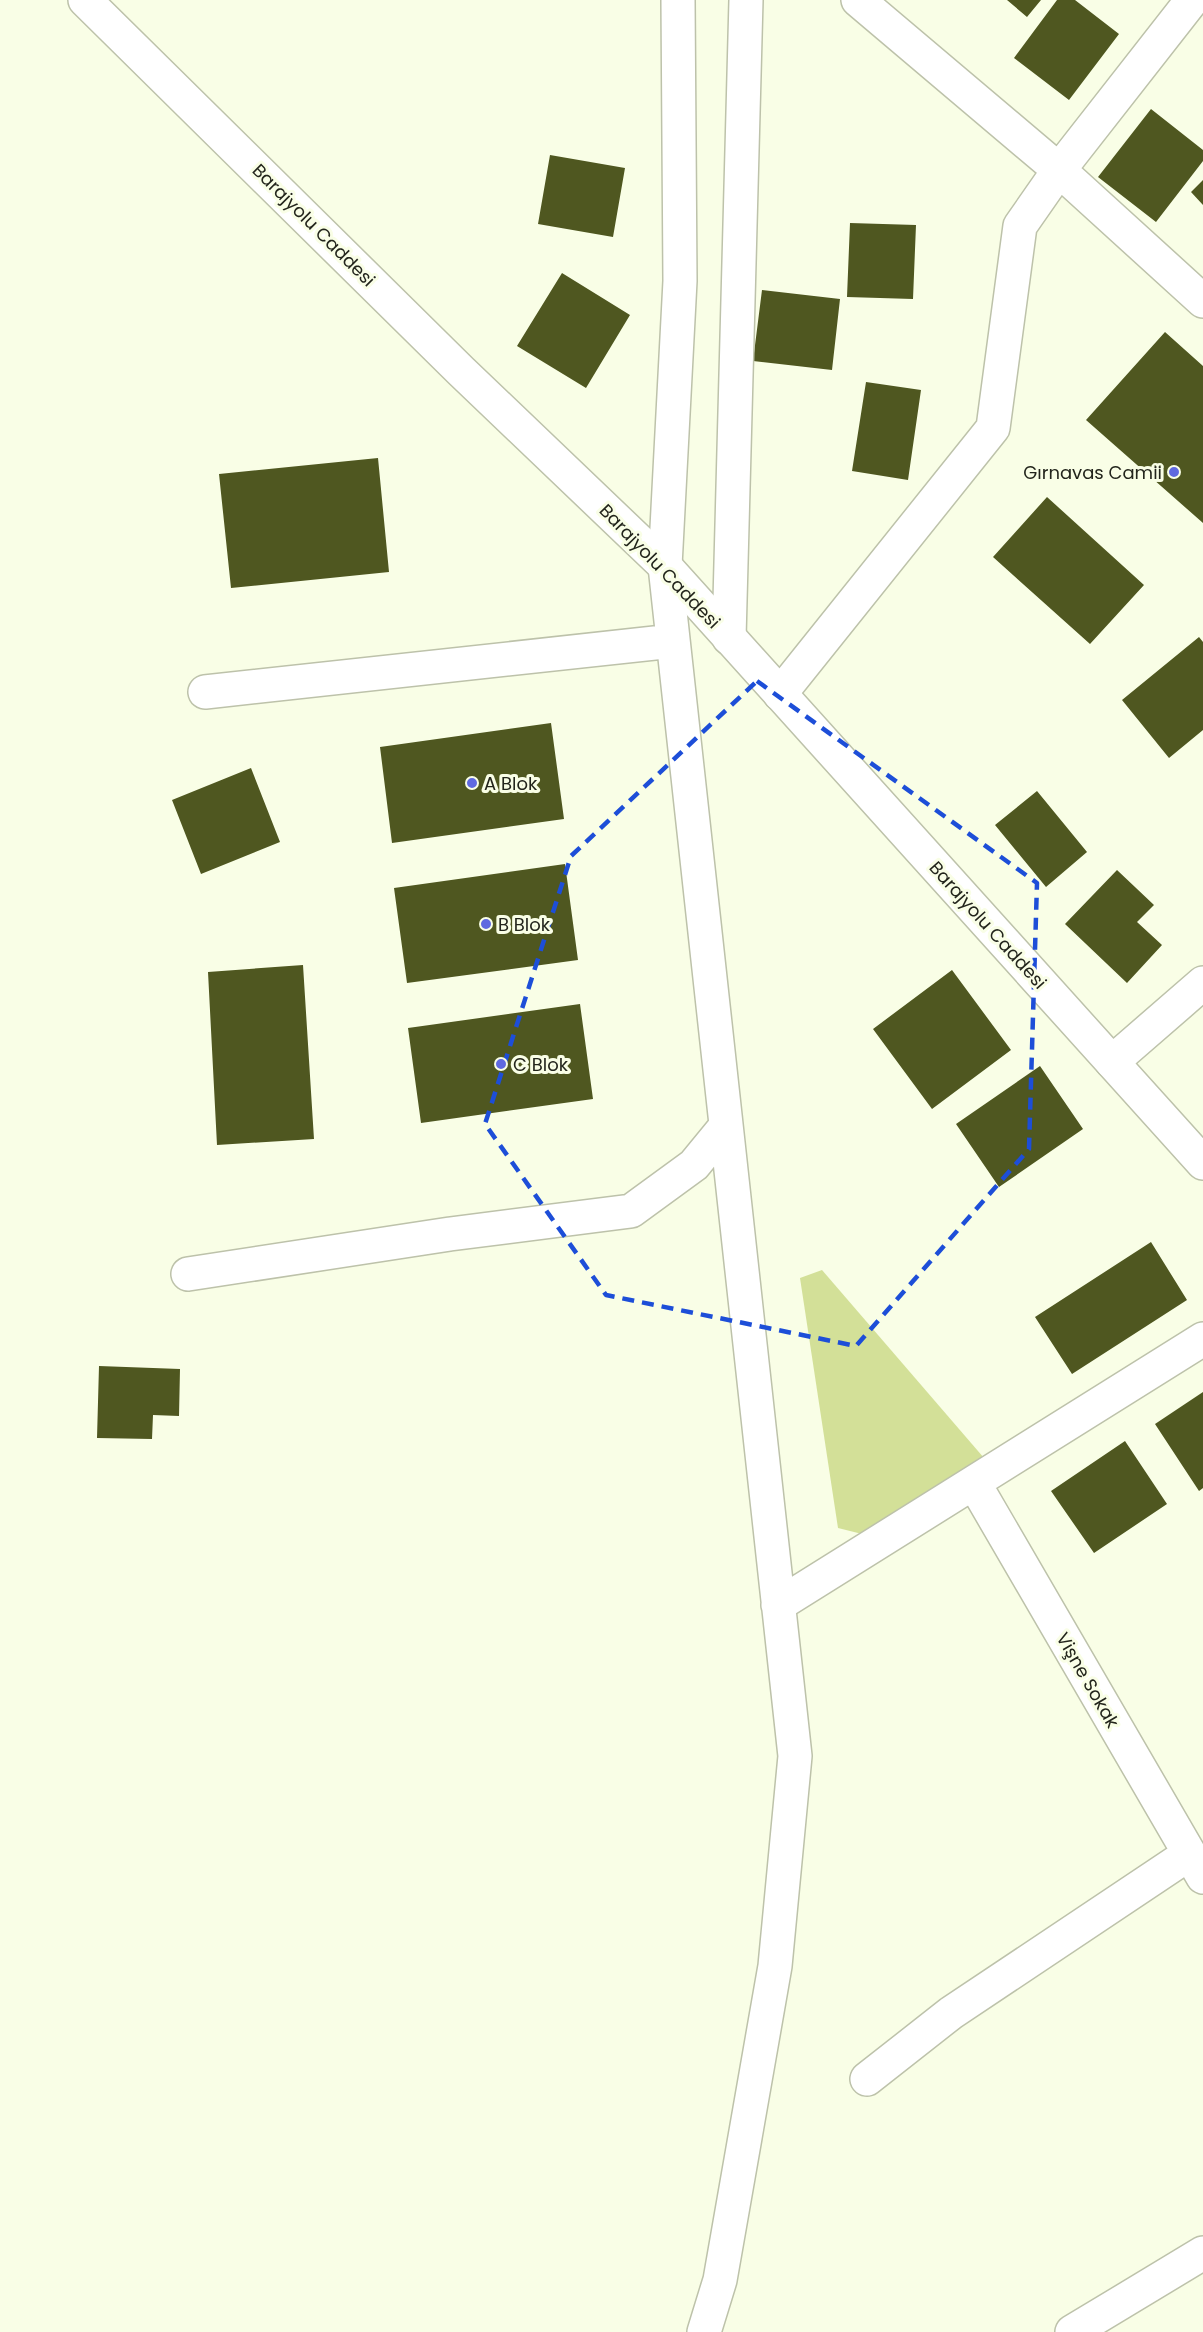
<svg xmlns="http://www.w3.org/2000/svg" width="1203" height="2332" font-family="Poppins,sans-serif">
<style>
.green{fill:#d3e098}
.building{fill:#4f5720}
.lines{fill:none;stroke-linecap:round;stroke-linejoin:round}
.minor-casing{stroke:#bdc2aa;stroke-width:36}
.tertiary-casing{stroke:#bdc2aa;stroke-width:36}
.minor{stroke:#fff;stroke-width:33}
.tertiary{stroke:#fff;stroke-width:33}
.marked{fill:none;stroke:#1d4ed8;stroke-width:4.5;stroke-dasharray:12 8;stroke-linejoin:round}
.poi-dot{fill:#5f69e0;stroke:#f9fee6;stroke-width:2}
.labels{text-anchor:middle;dominant-baseline:central;stroke-width:6;stroke-linejoin:round;paint-order:stroke}
.street-label{font-size:18px;fill:#23251c;stroke:#f9fee6}
.poi-label{font-size:18px;fill:#23251c;stroke:#f9fee6;text-anchor:start}
</style>
<rect width="100%" height="100%" fill="#f9fee6"/>
<path class="green" d="M822,1270L984,1458L862,1534L838,1528L800,1278Z"/>
<path class="building" d="M1007,0H1041L1027,17Z
M1057,0H1075L1119,34L1069,100L1014,58Z
M1151,109L1203,150V161L1156,222L1098,177Z
M550,155L625,168L613,237L538,224Z
M1203,180V205L1191,192Z
M850,223L916,225L913,299L847,297Z
M562,273L630,315L586,388L517,346Z
M762,290L840,299L832,370L753,361Z
M1165,332L1203,366V523L1086,420Z
M866,382L921,390L908,480L852,471Z
M378,458L389,572L231,588L219,474Z
M1047,497L1144,585L1090,644L993,557Z
M1199,637L1203,642V730L1169,758L1122,700Z
M551,723L564,819L392,843L380,747Z
M251,768L280,842L201,874L172,800Z
M1037,791L1087,852L1046,887L995,825Z
M565,864L578,960L407,983L394,888Z
M1117,870L1154,905L1137,922L1162,945L1127,983L1065,924Z
M303,965L314,1139L217,1145L208,972Z
M952,970L1011,1050L932,1109L873,1029Z
M580,1004L593,1099L421,1123L408,1028Z
M1040,1066L1083,1129L999,1187L956,1124Z
M1151,1242L1187,1300L1072,1374L1035,1317Z
M99,1366L180,1369L179,1416L153,1415L152,1439L97,1438Z
M1203,1392V1488L1199,1491L1155,1424Z
M1125,1441L1167,1504L1094,1553L1051,1491Z"/>
<g class="lines">
<g class="minor-casing">
<path id="minor" d="M678,0L680,281L665,566L795,1756L775,1966L720,2280L704,2332
M858,0L1059,170L1203,301
M729,638L746,0
M205,692L673,641
M780,694L993,428L1020,226L1059,170L1192,0
M1112,1062L1203,983
M188,1274L450,1234L631,1211L694,1165L726,1126
M974,1483L1203,1877
M778,1605L1203,1339
M867,2079L951,2013L1189,1854
M1072,2332L1203,2253"/>
</g>
<g class="tertiary-casing">
<path id="tertiary" d="M85,0L461,371L665,566L1203,1163"/>
</g>
<use href="#minor" class="minor"/>
<use href="#tertiary" class="tertiary"/>
</g>
<path class="marked" d="M757,681L1037,883L1029,1149L856,1346L606,1295L485,1124L571,856Z"/>
<g class="poi-dot">
<circle cx="1174" cy="472" r="6"/>
<circle cx="472" cy="783" r="6"/>
<circle cx="486" cy="924" r="6"/>
<circle cx="501" cy="1064" r="6"/>
</g>
<g class="labels">
<g class="street-label">
<text transform="translate(314 225) rotate(45)">Barajyolu Caddesi</text>
<text transform="translate(660 566) rotate(46)">Barajyolu Caddesi</text>
<text transform="translate(988 925) rotate(48)">Barajyolu Caddesi</text>
<text transform="translate(1088 1680) rotate(60)">Vişne Sokak</text>
</g>
<g class="poi-label">
<text x="1162" y="472" text-anchor="end">Gırnavas Camii</text>
<text x="484" y="783">A Blok</text>
<text x="498" y="924">B Blok</text>
<text x="513" y="1064">C Blok</text>
</g>
</g>
</svg>
